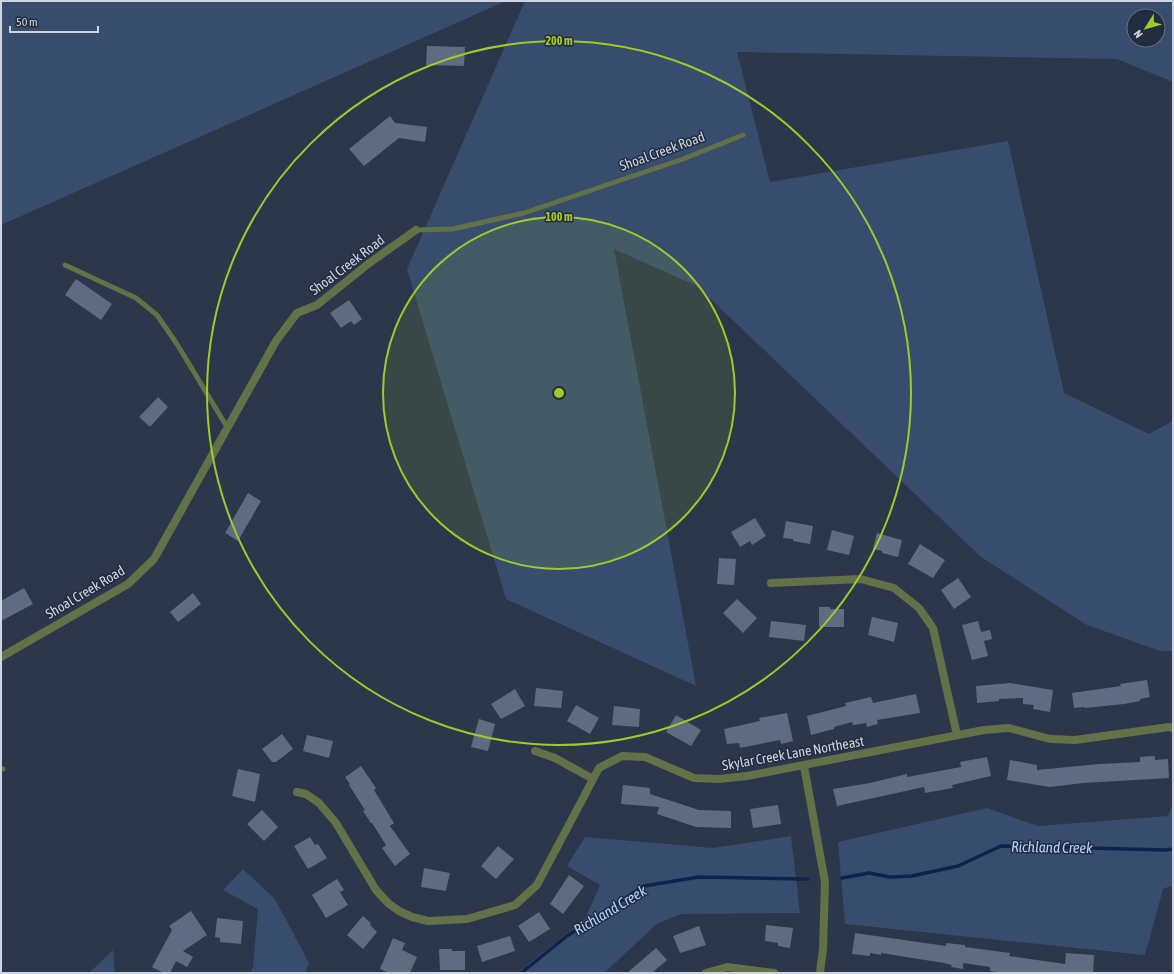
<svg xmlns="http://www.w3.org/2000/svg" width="1174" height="974" font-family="'Asap Condensed',sans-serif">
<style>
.green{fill:#384c6e;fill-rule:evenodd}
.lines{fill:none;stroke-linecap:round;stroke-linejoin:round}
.stream{stroke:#0e244f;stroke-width:3.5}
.building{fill:#5e6b81}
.service{stroke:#627147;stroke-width:5}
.minor{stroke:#627147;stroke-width:8}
.ring{fill:none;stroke:#a0c92b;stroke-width:2}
.labels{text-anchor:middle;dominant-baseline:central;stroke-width:3;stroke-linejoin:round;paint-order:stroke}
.street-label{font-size:14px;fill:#ced5e1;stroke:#222d40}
.water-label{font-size:15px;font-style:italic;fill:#b7d1fd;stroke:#222d40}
.centre{fill:#a0c92b;stroke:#222d40;stroke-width:2}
.ring-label{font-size:12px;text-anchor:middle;font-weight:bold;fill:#a0c92b;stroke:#222d40;stroke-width:3;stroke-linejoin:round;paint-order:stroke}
</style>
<rect width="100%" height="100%" fill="#2c374b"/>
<path class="green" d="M1,1H506L1,225Z
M525,1H1173V82L1117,59L737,52L770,182L1008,141L1064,393L1149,434L1173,421V651H1160L1087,625L981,557L697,286L614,249L696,686L506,599L407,269ZM1134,16H1158V40H1134Z
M1173,803V885L1163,889L1145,955L845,924L838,842L987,808L1038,826L1168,816Z
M791,836L800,913L682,914L658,923L604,973H517L585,919L600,885L567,866L585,837L713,848Z
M243,869L275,899L309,963L305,973H250L253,967L258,909L223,890Z
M113,950L115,973H89Z"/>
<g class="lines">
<path class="stream" d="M842,878L869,873L890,877L912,876L958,866L1001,846L1166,850L1173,849
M521,973L567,936L644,886L699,877L808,879"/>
</g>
<path class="building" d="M427,46L465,47L464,66L426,65Z
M390,116L395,123L427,127L425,142L399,138L364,166L349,149Z
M76,279L112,304L101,320L65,295Z
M349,300L362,319L354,325L351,321L341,328L330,313Z
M158,397L168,407L150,427L139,417Z
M248,493L261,501L238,541L225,533Z
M755,518L766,536L752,545L750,541L740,547L731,532Z
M786,521L813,526L810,544L793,541V539L783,538Z
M832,530L854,536L849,555L827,550Z
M877,533L902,540L898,557L882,553V551L873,549Z
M920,544L945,560L933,578L908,564Z
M719,558L736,559L734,585L717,584Z
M958,578L971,597L954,609L941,590Z
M24,588L33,604L1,621V601Z
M193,593L201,604L178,622L170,612Z
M737,599L757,618L743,633L723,613Z
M819,607H830V609H844V627H819Z
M872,617L898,623L894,642L868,635Z
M771,621L806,625L804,641L769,637Z
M978,621L981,632L990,630L992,639L984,641L988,656L972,660L962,625Z
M1147,680L1150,697L1140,699V701L1124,704L1085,708L1084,707L1074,708L1072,693L1121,686L1120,684Z
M1010,683L1053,690L1050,712L1033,709L1034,705L1023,704V698L999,699V701L977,703L976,686Z
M536,688L563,691L561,708L534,706Z
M515,689L525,706L501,719L491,704Z
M916,694L920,713L877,720L878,724L867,727L866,723L853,725L852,722L834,727V729L811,735L807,716L846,706L845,703L871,697L873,703Z
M576,705L599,718L590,734L567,721Z
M614,706L640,709L639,727L612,725Z
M787,713L793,741L781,744L780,740L740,748L739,743L727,744L724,729L760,721L759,718Z
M676,715L701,730L691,746L666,732Z
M479,719L495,724L488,751L471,747Z
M282,734L293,749L276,762H272L262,749Z
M307,735L333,741L329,758L303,751Z
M1155,756V760L1168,759L1169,778L1083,783L1050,787L1007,780L1010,760L1037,765V770L1099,764L1140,762V757Z
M987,757L991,776L952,785L953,788L925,793L924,787L837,806L833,789L870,783L907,774V777L961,767L960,762Z
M361,766L376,788L374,790L394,823L390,826L410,854L395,866L382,848L386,845L372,823H371L363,811L365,810L349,785L350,784L345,777Z
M238,769L260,774L255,802L232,796Z
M623,785L650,788V794L699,810L731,811V828L696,827L657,814L659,807L621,804Z
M778,805L781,824L753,828L750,809Z
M262,810L278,827L264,841L247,824Z
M310,837L315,845L318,844L327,858L308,869L294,846Z
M498,846L514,859L496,879L481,866Z
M424,868L450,873L446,891L421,887Z
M569,875L584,886L563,914L550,904Z
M337,879L344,890L340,892L348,905L326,918L312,895Z
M191,911L207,935L183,951L193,957L187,967L176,961L170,973H164L152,967L172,930L169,926Z
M539,912L550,929L529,942L518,926Z
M363,916L371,923L370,925L377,932L363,949L347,935Z
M217,918L243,921L241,944L220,942V938L215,937Z
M766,925L793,928L790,948L778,946V943L765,941Z
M699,926L706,945L680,953L673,936Z
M855,933L946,946V943L965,945V947L1010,953L1009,956L1065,964L1066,953L1094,955L1093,973H1005L990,971V967L963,963V969L951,967L952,965L944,963L881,953V955L870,953V956L852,954Z
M510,936L515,951L482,962L477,946Z
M393,938L405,943L402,950L417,957L410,973H389L380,969Z
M656,948L667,960L652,973H627Z
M439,949H452V951H465V970H440Z"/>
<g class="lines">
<path class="service" d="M416,230L453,229L524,213L683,159L743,135
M65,265L136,298L157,315L177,344L227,427
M1,769H3"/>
<path class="minor" d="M771,583L861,579L894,588L919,608L933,628L957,735
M1,657L128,584L154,559L276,341L297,313L317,305L368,264L416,230
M535,751L555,758L593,779
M804,766L825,882L823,949L820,973
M297,792L306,794L319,803L336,823L376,890L388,903L399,911L412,917L428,921L467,919L515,905L537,885L599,768L622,756L645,757L694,778L719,779L747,776L984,730L1009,728L1050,739L1075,740L1169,727L1173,728
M706,973L727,967L774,973"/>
</g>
<circle cx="559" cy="393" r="176" fill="#a0c92b" fill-opacity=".12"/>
<g class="ring">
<circle cx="559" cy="393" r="176"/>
<circle cx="559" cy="393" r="352"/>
</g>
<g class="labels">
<g class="street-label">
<text transform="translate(662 151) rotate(-20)">Shoal Creek Road</text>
<text transform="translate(347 265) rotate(-37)">Shoal Creek Road</text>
<text transform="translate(85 592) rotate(-31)">Shoal Creek Road</text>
<text transform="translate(793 753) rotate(-10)">Skylar Creek Lane Northeast</text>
</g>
<g class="water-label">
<text transform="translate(1052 847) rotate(1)">Richland Creek</text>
<text transform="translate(610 910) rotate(-31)">Richland Creek</text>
</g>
</g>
<circle cx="559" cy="393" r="6" class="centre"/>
<g class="ring-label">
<text x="559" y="45">200 m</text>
<text x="559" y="221">100 m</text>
</g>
<rect width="1174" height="974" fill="none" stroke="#ced5e1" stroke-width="4"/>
<g transform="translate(1146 28) rotate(233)"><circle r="19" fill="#222d40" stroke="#677080"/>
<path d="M0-3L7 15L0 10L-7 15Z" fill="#a0c92b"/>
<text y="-6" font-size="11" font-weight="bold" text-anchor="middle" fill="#ced5e1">N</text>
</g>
<path d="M10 26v6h88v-6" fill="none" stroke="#ced5e1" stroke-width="2"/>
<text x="16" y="26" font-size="12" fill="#ced5e1" stroke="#222d40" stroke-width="3" paint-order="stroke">50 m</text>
</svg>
